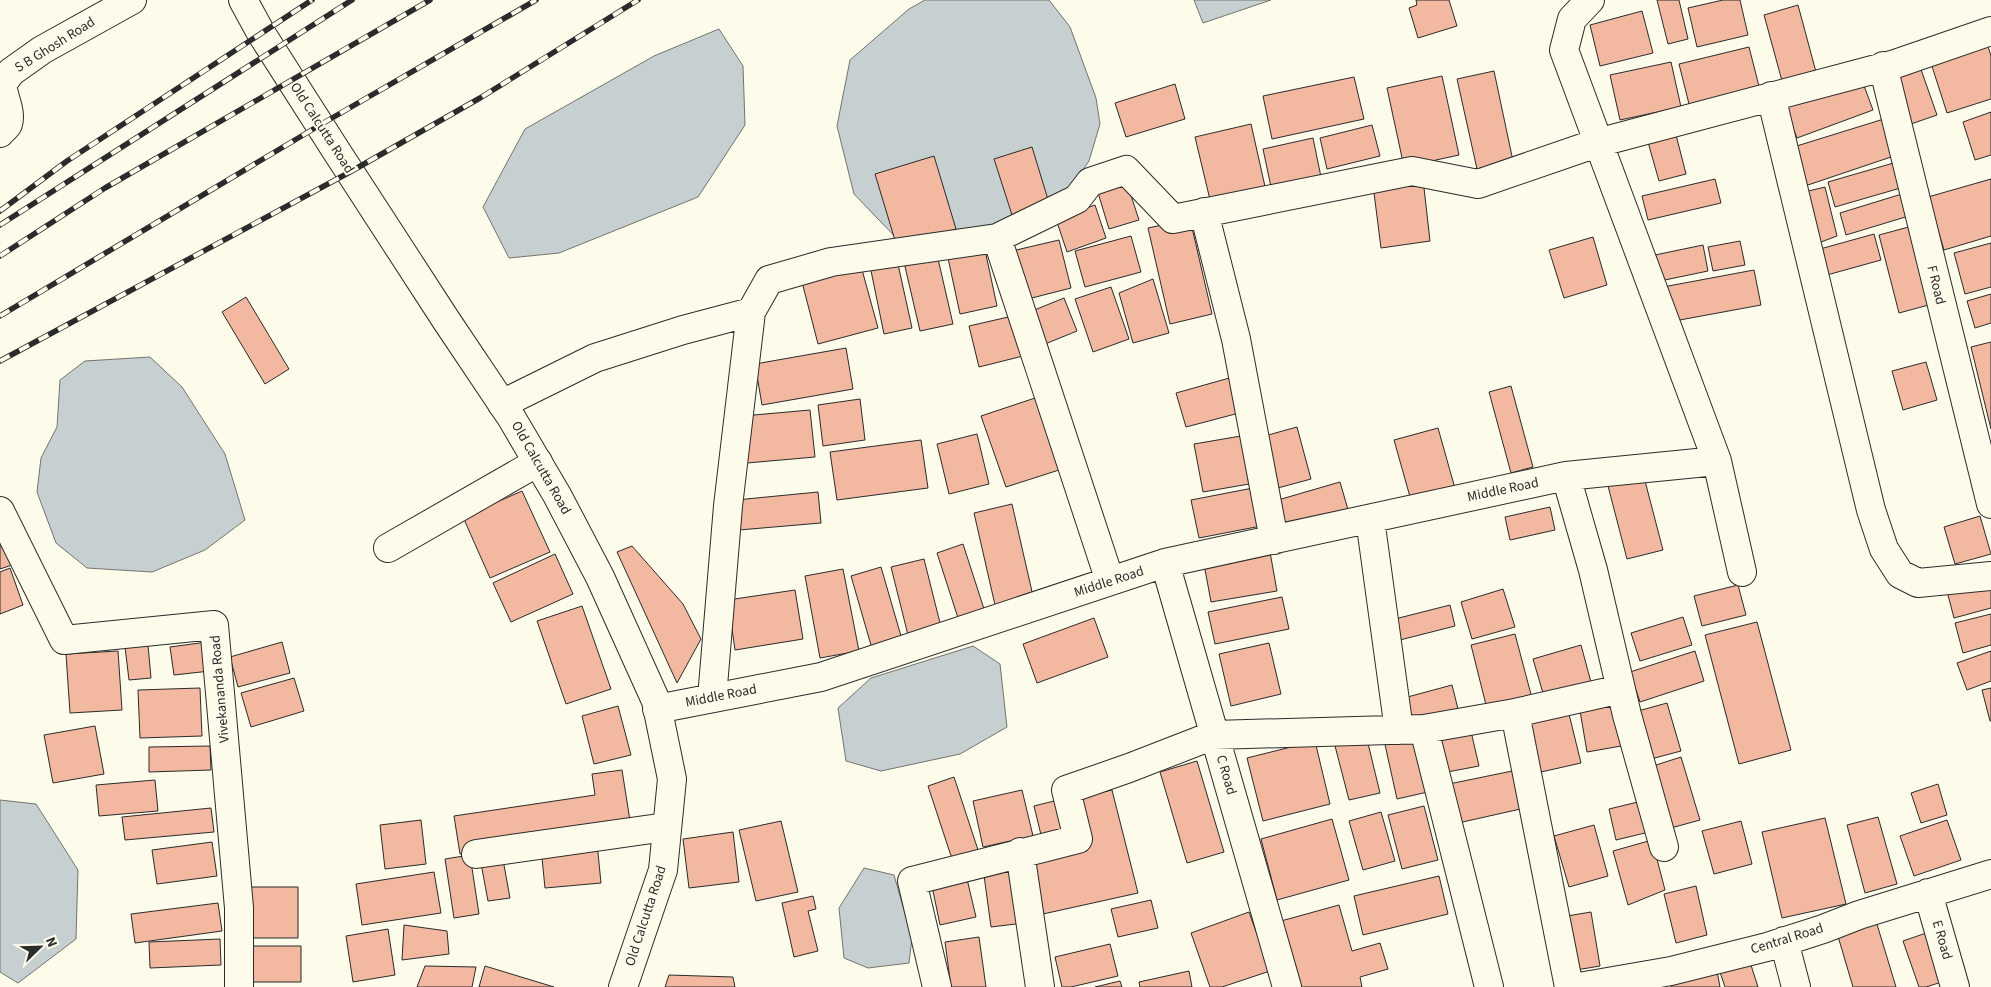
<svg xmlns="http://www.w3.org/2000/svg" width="1991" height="987" font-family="'Source Sans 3',sans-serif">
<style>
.water{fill:#c7d0d0;stroke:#74746e}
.building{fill:#f2b8a0;stroke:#2b2b2b}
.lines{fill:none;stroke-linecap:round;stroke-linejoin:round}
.minor-casing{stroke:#2b2b2b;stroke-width:30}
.major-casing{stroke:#2b2b2b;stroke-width:30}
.minor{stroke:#fdfbea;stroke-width:28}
.major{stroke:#fdfbea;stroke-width:28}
.rail-casing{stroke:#2b2b2b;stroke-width:5.5}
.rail{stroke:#fdfbea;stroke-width:4;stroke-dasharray:11;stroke-linecap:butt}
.labels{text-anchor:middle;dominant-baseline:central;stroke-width:4;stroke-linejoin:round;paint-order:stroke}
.street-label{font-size:14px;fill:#2b2b2b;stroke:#fdfbea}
</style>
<rect width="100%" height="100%" fill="#fdfbea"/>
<path class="water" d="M925,0H1049L1070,27L1096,98L1100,124L1089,161L1051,215L904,246L854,194L837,126L850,60L909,9Z
M1194,0H1271L1203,23Z
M719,29L743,66L745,125L698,197L559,253L509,258L483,207L525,129L654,56Z
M150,357L182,387L225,454L245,520L205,550L152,572L87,568L56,543L37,492L41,458L57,427L60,380L85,361Z
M973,646L1000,664L1007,727L960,754L881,771L846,761L838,708L871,678Z
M0,800L36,804L78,870L76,939L18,983L0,972Z
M864,868L894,875L912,938L909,963L868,968L844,958L839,908Z"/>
<path class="building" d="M1416,0H1449L1457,26L1418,38L1409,8L1417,5Z
M1657,0H1679L1688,39L1668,44Z
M1723,0H1740L1748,35L1697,47L1688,8Z
M1798,5L1816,72L1782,81L1764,15Z
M1642,11L1653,53L1600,66L1590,25Z
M1986,40L1991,56V99L1947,113L1929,57Z
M1749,47L1761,94L1691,112L1679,64Z
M1918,61L1937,115L1908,125L1889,72Z
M1671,62L1681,107L1620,120L1610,75Z
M1494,71L1513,161L1477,169L1457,79Z
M1860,75L1873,110L1797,138L1784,104Z
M1442,76L1459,155L1404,167L1387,88Z
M1354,77L1364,119L1272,139L1263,96Z
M1175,84L1185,119L1126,137L1115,103Z
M1991,112V155L1975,160L1963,122Z
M1887,118L1894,156L1799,188L1787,149Z
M1251,124L1266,191L1211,204L1195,137Z
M1372,125L1380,156L1327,169L1320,138Z
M1674,127L1686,174L1659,181L1646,135Z
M1313,138L1321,177L1271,187L1263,149Z
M1032,147L1050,206L1013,218L994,159Z
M934,156L956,229L897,247L875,174Z
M1897,162L1904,187L1835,207L1828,182Z
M1125,177L1139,220L1109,229L1096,186Z
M1423,179L1430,241L1381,248L1373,185Z
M1715,179L1721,203L1648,220L1642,196Z
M1991,179V236L1944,250L1928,197Z
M1825,187L1837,236L1813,245L1800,193Z
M1905,193L1912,215L1846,235L1840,213Z
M1095,205L1106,238L1067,252L1056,219Z
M1190,219L1212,314L1170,324L1148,228Z
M1916,225L1936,303L1899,313L1879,235Z
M1874,234L1881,260L1827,275L1820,249Z
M1131,236L1141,272L1085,287L1075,251Z
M1593,237L1607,285L1564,298L1549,250Z
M1059,240L1071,288L1024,300L1012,251Z
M1740,241L1745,265L1713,271L1708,247Z
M1991,243V287L1965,294L1954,253Z
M1703,245L1708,271L1660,281L1655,255Z
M936,250L953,324L920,331L903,258Z
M985,250L997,306L960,314L948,258Z
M896,255L912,328L884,334L869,261Z
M861,266L878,328L818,344L802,282Z
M1754,270L1761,305L1669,322L1663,287Z
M1153,279L1169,333L1133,343L1119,293Z
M1111,287L1129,339L1093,352L1075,299Z
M1991,294V323L1975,328L1967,301Z
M246,297L289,369L265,384L222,312Z
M1064,298L1077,331L1045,344L1032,311Z
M1017,315L1027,355L979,367L969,326Z
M1991,342V429L1971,347Z
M846,348L853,389L762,405L755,364Z
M1926,362L1937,400L1903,410L1892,371Z
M1233,377L1243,412L1186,427L1176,393Z
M1511,386L1533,467L1511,473L1489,392Z
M1035,398L1059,470L1006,487L981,416Z
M860,399L865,440L823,446L818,405Z
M810,410L815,457L747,463L743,416Z
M1297,427L1311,479L1274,489L1261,437Z
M1438,428L1456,492L1412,504L1394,440Z
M977,434L989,484L949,494L937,444Z
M1241,436L1249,484L1203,492L1194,444Z
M921,440L928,488L837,500L830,452Z
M1644,477L1663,550L1627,559L1608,486Z
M1340,482L1349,513L1280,534L1271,502Z
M1253,488L1261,526L1199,538L1191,500Z
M522,491L550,552L490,578L463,517Z
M818,492L821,523L739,530L736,500Z
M1012,504L1033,596L995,605L974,513Z
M1550,507L1555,530L1510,540L1505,517Z
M1980,516L1991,554L1955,564L1944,527Z
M0,529L12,565L0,569Z
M963,544L985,612L959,621L937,553Z
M632,546L683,604L701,639L677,683L617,552Z
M1270,552L1277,591L1211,602L1204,564Z
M555,554L573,594L511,622L493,583Z
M924,559L941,627L908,635L891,567Z
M1991,563V608L1954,618L1943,576Z
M881,567L903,643L873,652L851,576Z
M10,568L23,605L0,614V572Z
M843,569L859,651L820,658L805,576Z
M1738,585L1746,615L1702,626L1694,596Z
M1503,589L1515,627L1472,639L1461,602Z
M795,590L803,639L735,650L728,600Z
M1282,597L1289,629L1215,644L1208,612Z
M1450,605L1455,626L1396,641L1391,620Z
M582,606L611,689L566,704L537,621Z
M1991,614V645L1963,653L1955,623Z
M1683,617L1692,645L1640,661L1631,633Z
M1094,618L1108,657L1037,683L1023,644Z
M1757,622L1791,750L1739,764L1705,635Z
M1515,634L1533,702L1488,713L1471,645Z
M207,642L210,671L174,675L170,647Z
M282,642L290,673L238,687L230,657Z
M1269,643L1281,694L1231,706L1219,654Z
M148,645L151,678L129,680L125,647Z
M1581,645L1592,686L1545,700L1533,659Z
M118,651L122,710L70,713L66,654Z
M1695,651L1704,681L1640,702L1630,672Z
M1991,651V681L1967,690L1957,663Z
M294,678L304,711L251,727L241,693Z
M1452,685L1459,713L1408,727L1400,699Z
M200,688L202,736L140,738L138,690Z
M1991,688V721H1990L1982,690Z
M1618,697L1627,745L1587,752L1579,705Z
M1667,703L1681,751L1651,759L1638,711Z
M618,706L631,755L594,764L582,716Z
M1568,710L1581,763L1541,772L1529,719Z
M95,726L104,774L53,783L44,735Z
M1470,727L1479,766L1442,773L1433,735Z
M1420,732L1432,791L1397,799L1384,740Z
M1366,735L1380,793L1349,800L1334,742Z
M1315,741L1330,804L1263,821L1247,758Z
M210,746L211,770L149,772V747Z
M1681,757L1700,820L1671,828L1653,766Z
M1197,761L1224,852L1187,863L1160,772Z
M622,770L631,827L460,854L454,816L595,795L592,774Z
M1517,770L1525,808L1458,823L1449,784Z
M954,777L979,853L953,862L928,786Z
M155,780L158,811L99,816L96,785Z
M1938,784L1947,815L1921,823L1911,793Z
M1022,790L1033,836L983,847L973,801Z
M1112,790L1138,893L1043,914L1031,864L1087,851L1075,798Z
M1066,798L1075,835L1043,843L1034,806Z
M1642,801L1649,832L1616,840L1609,809Z
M1424,806L1438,860L1402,869L1388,815Z
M211,808L214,832L125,840L122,817Z
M1381,812L1395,861L1363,870L1349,821Z
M1878,817L1897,884L1865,893L1847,825Z
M1825,818L1846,904L1782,918L1762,832Z
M1332,819L1349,880L1277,900L1261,839Z
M421,820L426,864L385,869L380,825Z
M1947,820L1961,860L1914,876L1900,836Z
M781,821L798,892L756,901L739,830Z
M1741,821L1752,864L1714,874L1702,831Z
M1594,825L1608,876L1569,887L1554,836Z
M733,832L739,882L689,888L683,839Z
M1652,840L1665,890L1628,905L1613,851Z
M212,842L217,876L157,884L152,850Z
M597,843L601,883L545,888L541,848Z
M502,854L510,898L488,901L480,858Z
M470,855L479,914L454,918L445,859Z
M1016,863L1024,923L991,927L983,868Z
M434,872L441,913L362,925L356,884Z
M1439,876L1448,914L1363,935L1354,896Z
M967,879L976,917L940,925L932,886Z
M1696,886L1707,935L1676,943L1664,894Z
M247,887H298V938H247Z
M813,896L816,909L808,911L818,951L794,957L782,903Z
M1151,900L1158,928L1118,937L1111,909Z
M218,903L222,931L135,943L131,914Z
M1339,905L1352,951L1380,943L1388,969L1360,977L1362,987H1300L1281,921Z
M1249,912L1270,971L1222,987H1210L1191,933Z
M1591,912L1600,966L1576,970L1567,916Z
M1876,921L1896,987H1853L1837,933Z
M404,925L447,931L449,954L402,960Z
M388,929L395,975L353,982L346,936Z
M1932,931L1948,980L1926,987H1919L1903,941Z
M979,937L986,987H951L945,942Z
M220,939L221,965L150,968L149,942Z
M1110,944L1118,976L1071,987H1062L1055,957Z
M253,946H301V982H253Z
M1750,962L1758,987H1725L1720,972Z
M425,966L476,967L472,987H417Z
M485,966L554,987H479Z
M1189,971L1192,987H1140L1139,982Z
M1717,971L1720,987H1671L1670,982Z
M669,975L733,977L735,987H665Z
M1120,981L1122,987H1095Z"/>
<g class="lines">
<g class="minor-casing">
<path id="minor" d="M1590,0L1572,19L1564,50L1717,461L1742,572
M1883,66L1991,504
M1771,96L1871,510L1884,549L1900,574L1918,583L1991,576
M0,133C2,130 7,127 8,124C12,112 3,96 2,84L11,72L42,50L132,0
M1204,212L1236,339L1274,540
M997,238L1110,581
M502,404L595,358L683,330L751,312
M0,511L64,640L214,625L239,908V987
M1370,519L1399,730
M388,548L538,462
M1165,563L1287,987
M712,698L728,506L751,312L769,280L831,262L997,238L1077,199L1090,182L1126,170L1173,219L1412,171L1478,184L1597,143L1895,64L1991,31
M657,709L821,677L1165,563L1566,476
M1424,729L1489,987
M1664,847L1627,715L1593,570L1566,476L1717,461
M1020,852L1040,987
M476,854L666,827
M1928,893L1955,987
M1784,941L1796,987
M937,987L912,881L1078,839L1066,790L1129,768L1214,735L1424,729L1515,713
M1569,987L1515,713L1621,689
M1579,987L1671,971L1767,947L1823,929L1859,915L1991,874"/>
</g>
<g class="major-casing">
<path id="major" d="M243,0L261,33L337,152L446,320L511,417L557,495L600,577L656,701L672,779L663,870L623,987"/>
</g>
<use href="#minor" class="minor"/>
<use href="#major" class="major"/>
<g class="rail-casing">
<path id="rail" d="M0,211L67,161L312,0
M0,225L352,0
M0,256L105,188L430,0
M0,316L320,125L536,0
M0,361L350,172L480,98L638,0"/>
</g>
<use href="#rail" class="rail"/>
</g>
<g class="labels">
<g class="street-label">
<text transform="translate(55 45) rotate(-32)">S B Ghosh Road</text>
<text transform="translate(322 128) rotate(57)">Old Calcutta Road</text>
<text transform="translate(1936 285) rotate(76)">F Road</text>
<text transform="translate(541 468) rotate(60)">Old Calcutta Road</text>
<text transform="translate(1503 490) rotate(-12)">Middle Road</text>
<text transform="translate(1109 582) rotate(-18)">Middle Road</text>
<text transform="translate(220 689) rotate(-95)">Vivekananda Road</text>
<text transform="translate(721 696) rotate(-11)">Middle Road</text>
<text transform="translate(1226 775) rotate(74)">C Road</text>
<text transform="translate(646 916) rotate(-72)">Old Calcutta Road</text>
<text transform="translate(1787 939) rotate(-17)">Central Road</text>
<text transform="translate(1942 940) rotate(74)">E Road</text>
</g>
</g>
<g transform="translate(40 947) rotate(67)" stroke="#fdfbea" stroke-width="4" paint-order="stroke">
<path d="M0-4L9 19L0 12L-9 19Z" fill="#2b2b2b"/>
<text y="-8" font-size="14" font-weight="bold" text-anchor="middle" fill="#2b2b2b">N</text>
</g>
</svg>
